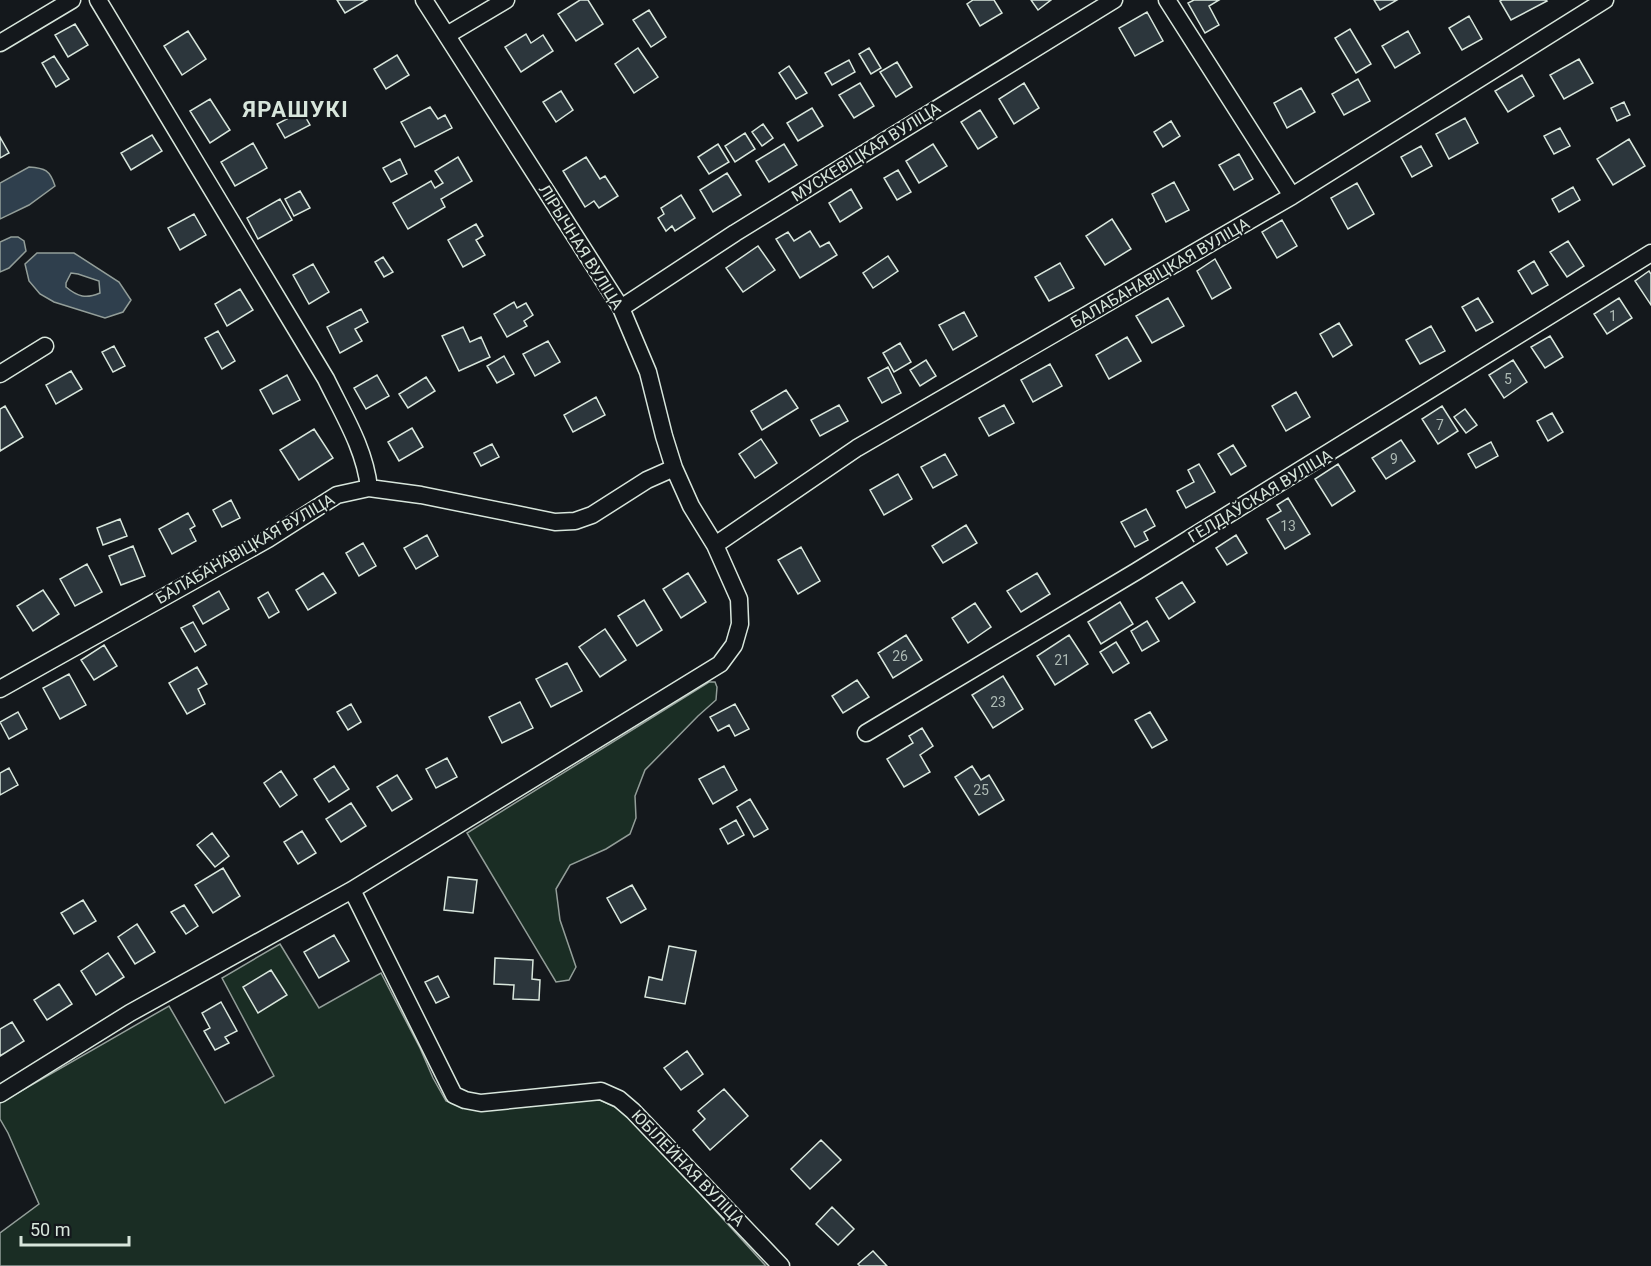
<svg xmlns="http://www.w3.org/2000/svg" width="1651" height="1266" font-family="Roboto,sans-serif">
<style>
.green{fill:#1a2d24;stroke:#939e99;stroke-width:1.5}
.water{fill:#2f3f4d;stroke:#939e99;stroke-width:1.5;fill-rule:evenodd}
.building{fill:#2c363c;stroke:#d8e6dc;stroke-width:1.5}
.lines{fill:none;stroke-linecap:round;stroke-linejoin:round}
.minor-casing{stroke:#d8e6dc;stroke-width:19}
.minor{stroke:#14181c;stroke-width:16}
.labels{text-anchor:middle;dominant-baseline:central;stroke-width:4.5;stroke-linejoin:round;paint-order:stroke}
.number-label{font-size:14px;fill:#adbab4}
.street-label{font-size:16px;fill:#d8e6dc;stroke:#14181c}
.district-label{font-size:22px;font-weight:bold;letter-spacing:1.5px;fill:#d8e6dc;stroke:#14181c}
</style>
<rect width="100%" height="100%" fill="#14181c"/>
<path class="green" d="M709,682H715L717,687L716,700L698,716L645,770L635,796L636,818L630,834L606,849L570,865L556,889L560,920L576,967L569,980L556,982L467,833Z
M280,944L319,1008L381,973L420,1048L433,1078L446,1101L465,1108L598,1099L615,1107L632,1119L766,1266H0V1233L39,1204L8,1133L0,1119V1103L169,1006L225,1103L274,1076L222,978Z"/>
<path class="water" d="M29,167C45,168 50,170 55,186L29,205L0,219V183Z
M11,237H18L24,241L26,251L9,268L0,272V242Z
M37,253H74L119,282L131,300L123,312L105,318L54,302L40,294L29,281L25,264ZM71,273L78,274L99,281L100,293C86,299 78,297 66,287V283Z"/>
<path class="building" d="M337,0H367L345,13Z
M580,0H588L603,24L576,41L558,14Z
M973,0H994L1002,13L980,26L967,4Z
M1031,0H1051L1038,10Z
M1194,0H1219L1209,6L1219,25L1205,33L1188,3Z
M1374,0H1397L1380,10Z
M1502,0H1546L1547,1L1511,20L1500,1Z
M649,10L666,37L651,47L633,20Z
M1147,12L1163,41L1135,56L1119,28Z
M1469,16L1482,39L1462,50L1449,28Z
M75,24L88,45L68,57L55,35Z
M1350,29L1371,64L1356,73L1335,38Z
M188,31L206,59L182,75L164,46Z
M1408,31L1420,53L1395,68L1382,46Z
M526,34L531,43L543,35L553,51L521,72L505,47Z
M638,48L658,77L634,93L615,64Z
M869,48L881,68L871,74L859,54Z
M397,55L409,75L386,89L374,69Z
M54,56L69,79L56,87L42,63Z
M1579,59L1593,83L1564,99L1550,75Z
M849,60L855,72L832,85L825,73Z
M897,62L912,87L896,97L880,72Z
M789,66L807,93L796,99L779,73Z
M1522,75L1534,96L1508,112L1495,91Z
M1358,79L1370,101L1344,115L1332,94Z
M860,83L874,106L854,118L839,95Z
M1024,83L1039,108L1014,124L999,99Z
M1301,88L1315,112L1287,128L1274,103Z
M561,91L573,110L556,122L543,102Z
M210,99L230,130L210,143L190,111Z
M1624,102L1630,115L1617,121L1611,108Z
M430,107L438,119L445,115L452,128L415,147L401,122Z
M812,108L823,126L798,141L787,123Z
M980,110L997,137L978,149L961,122Z
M302,111L310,125L285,138L277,124Z
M1465,118L1478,143L1449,159L1436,134Z
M1171,121L1180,136L1163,147L1154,132Z
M763,124L773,138L762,146L752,132Z
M1560,128L1570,146L1554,154L1544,136Z
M745,133L755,149L735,162L725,146Z
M152,135L162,151L131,170L121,153Z
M0,137L9,153L0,158Z
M1629,139L1645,166L1613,185L1597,159Z
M253,143L267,168L235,186L221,162Z
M718,144L729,162L709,174L698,157Z
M784,144L797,165L769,182L756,161Z
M933,144L947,166L919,183L906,161Z
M1421,146L1432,166L1412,177L1401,157Z
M1239,154L1253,179L1234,190L1219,165Z
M458,157L472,181L441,199L445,207L408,229L393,203L431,181L435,188L443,183L435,171Z
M586,157L600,179L605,176L618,196L599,208L594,201L585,207L563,171Z
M400,159L407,174L391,182L383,168Z
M898,170L911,192L897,200L884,178Z
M727,173L741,195L713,212L700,190Z
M1174,182L1189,210L1166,222L1152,194Z
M1357,183L1374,214L1348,229L1331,198Z
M1573,187L1580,200L1559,212L1552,199Z
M851,189L862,208L840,222L829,203Z
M300,191L310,208L294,216L285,199Z
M681,195L695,218L675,231L672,226L666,231L658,218L664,214L661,208Z
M280,199L292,220L258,239L247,218Z
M194,214L206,235L180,250L168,228Z
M1112,219L1131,249L1105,265L1086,236Z
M1282,220L1297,246L1277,258L1262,232Z
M476,224L483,236L476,240L485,255L463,267L448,240Z
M810,231L820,247L829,242L837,255L800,278L776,239L788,232L794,241Z
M1568,241L1584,266L1567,277L1550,252Z
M758,246L775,270L743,292L726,268Z
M888,256L898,271L873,288L863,273Z
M383,257L393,272L384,277L375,262Z
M1215,259L1231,288L1212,299L1197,271Z
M1534,261L1548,285L1532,294L1518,271Z
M1060,263L1074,288L1049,301L1035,277Z
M313,264L329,292L309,304L293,275Z
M1649,271L1651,274V305L1635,281Z
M240,289L253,310L227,326L215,304Z
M1168,298L1184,326L1152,343L1136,316Z
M1478,298L1493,322L1476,331L1462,307Z
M1619,298L1632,318L1607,334L1594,314Z
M514,302L517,308L526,303L533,315L524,321L527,326L507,337L494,314Z
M361,309L368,322L355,329L362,341L340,353L327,327Z
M964,312L977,336L953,350L939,325Z
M1339,323L1352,345L1333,357L1320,334Z
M1431,326L1445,351L1420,364L1406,340Z
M463,327L470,342L481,337L490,357L459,371L442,336Z
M218,331L235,361L222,369L205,338Z
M1550,336L1563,357L1545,368L1531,347Z
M1127,337L1141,361L1109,379L1096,355Z
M548,341L560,362L535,376L523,354Z
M900,343L911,362L894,372L883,353Z
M114,346L125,366L113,372L102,352Z
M504,356L514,374L497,383L487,366Z
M926,360L936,376L920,386L910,370Z
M1513,360L1527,382L1504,398L1489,375Z
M1050,364L1062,386L1033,402L1021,380Z
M888,367L901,393L882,403L868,378Z
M71,371L82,389L56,404L46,385Z
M287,375L300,400L273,414L260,390Z
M377,375L389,396L366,409L354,388Z
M426,377L435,391L408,408L399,394Z
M786,390L798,408L762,430L751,411Z
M1296,392L1310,417L1286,431L1272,406Z
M596,397L605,415L573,432L564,415Z
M839,405L848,421L820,436L811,420Z
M1004,405L1014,423L989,436L979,418Z
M5,406L23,437L0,451V409Z
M1442,406L1458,431L1438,444L1422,419Z
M1465,409L1477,425L1466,433L1454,417Z
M1552,413L1563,432L1548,441L1537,421Z
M412,428L423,447L399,461L388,442Z
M314,429L333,458L299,480L280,450Z
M761,439L777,463L755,478L739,454Z
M1401,440L1415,461L1386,479L1372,458Z
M1491,442L1498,456L1476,468L1468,454Z
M492,444L499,457L481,466L474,453Z
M1233,445L1246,466L1231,475L1218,454Z
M945,454L957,475L933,488L921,467Z
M1199,464L1215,492L1186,508L1177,491L1194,482L1188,470Z
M1338,464L1355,491L1332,506L1315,479Z
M898,474L912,499L884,515L870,490Z
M1288,498L1310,534L1285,549L1267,519L1281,511L1277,505Z
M231,500L240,518L222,527L213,510Z
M1146,509L1155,526L1144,532L1148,540L1135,547L1121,522Z
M188,513L195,526L190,529L196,541L172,554L159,529Z
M120,519L127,536L103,545L97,528Z
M966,525L977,543L943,563L932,546Z
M427,535L438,556L416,569L404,548Z
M1236,535L1247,553L1227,565L1216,548Z
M363,543L376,566L359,576L346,553Z
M133,546L145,576L121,585L109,556Z
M801,547L820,581L798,594L778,560Z
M87,564L102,592L75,606L60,579Z
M323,573L336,593L308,610L296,590Z
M688,573L706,602L681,618L663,589Z
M1037,573L1050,594L1021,612L1007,591Z
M1182,582L1195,602L1169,619L1156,598Z
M43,590L59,614L33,631L17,606Z
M219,591L229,609L203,624L193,606Z
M268,592L279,612L269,618L258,598Z
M644,600L662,630L637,646L618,616Z
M1120,602L1133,624L1101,644L1088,622Z
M975,603L991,627L968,643L952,618Z
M1147,621L1159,641L1142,651L1131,631Z
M193,622L206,645L195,652L181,628Z
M605,629L626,660L600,677L579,647Z
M906,635L922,660L893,678L878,653Z
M1069,635L1088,664L1055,685L1037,656Z
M1116,642L1129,663L1113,673L1100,652Z
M104,645L117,666L94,680L81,660Z
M567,663L582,691L551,707L536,679Z
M197,667L207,684L198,689L205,704L187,714L169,683Z
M69,674L86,705L60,719L43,688Z
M1003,676L1023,709L993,728L972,695Z
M857,680L869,697L843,713L832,696Z
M520,702L533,728L502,743L489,717Z
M351,704L361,722L348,730L337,712Z
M735,704L749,729L735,736L729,725L718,731L710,717Z
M18,712L27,729L9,739L0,722Z
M1150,712L1167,740L1152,748L1135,720Z
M922,728L933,746L920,755L930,772L904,787L887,759L913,743L909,736Z
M447,758L457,777L436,788L426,769Z
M334,766L349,789L329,802L314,779Z
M724,766L737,790L713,804L699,779Z
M972,766L981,780L989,775L1004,800L979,815L955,777Z
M9,768L18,785L0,795V773Z
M281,771L297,795L280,807L264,783Z
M397,775L412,799L392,811L377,787Z
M750,799L768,829L754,837L737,807Z
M351,803L366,826L341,842L326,819Z
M736,820L744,835L728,844L720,829Z
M302,831L316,853L298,864L284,842Z
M212,833L229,856L215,867L197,845Z
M223,868L240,896L213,913L195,885Z
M448,877L477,880L473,913L444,910Z
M632,885L646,909L621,923L607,898Z
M83,900L96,921L74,934L61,913Z
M184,905L198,926L186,934L171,912Z
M137,924L155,952L135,964L118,937Z
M334,935L349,961L319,978L304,952Z
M669,946L696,951L685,1004L645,997L649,977L662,980Z
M108,953L124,977L96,995L81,971Z
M495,958L533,960L532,979L540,980L539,1000L513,999L514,985L494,984Z
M271,970L287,995L258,1013L243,987Z
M438,976L449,997L436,1003L425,982Z
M59,984L72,1004L47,1020L34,1000Z
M221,1002L237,1031L225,1037L229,1043L215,1050L204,1031L210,1028L202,1013Z
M12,1022L24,1041L0,1056V1029Z
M687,1051L703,1074L681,1090L664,1068Z
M724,1089L748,1116L710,1150L693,1130L705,1119L698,1111Z
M821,1140L841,1160L810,1189L791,1169Z
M832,1207L854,1229L838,1245L816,1224Z
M873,1251L887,1266H860L858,1264Z"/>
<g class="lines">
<g class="minor-casing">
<path id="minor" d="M98,0L326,379C343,414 365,449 369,488
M1167,0L1292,196
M447,35L506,0
M0,43L72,0
M621,308L735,233L1114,0
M0,374L45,346
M715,545L857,448L1292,196L1605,0
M0,689L268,539L337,495L369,488L421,495L555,522L575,521L592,515L647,480L674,468
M866,733L1137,571L1651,253
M352,890L454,1095L465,1100L481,1103L601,1091L619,1099L633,1111L781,1266
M0,1094L130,1013L352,890L720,664L734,645L740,624L739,599L715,545L691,506L674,468L664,436L648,372L621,308L424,0"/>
</g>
<use href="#minor" class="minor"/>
</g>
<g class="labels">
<g class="number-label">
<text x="1613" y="316">1</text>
<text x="1508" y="379">5</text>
<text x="1440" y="425">7</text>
<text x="1394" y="459">9</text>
<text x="1288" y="526">13</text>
<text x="900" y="656">26</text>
<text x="1062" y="660">21</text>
<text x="998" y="702">23</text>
<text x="981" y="790">25</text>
</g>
<g class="street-label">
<text transform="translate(866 152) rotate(-32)">МУСКЕВІЦКАЯ ВУЛІЦА</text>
<text transform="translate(581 247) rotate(58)">ЛІРЫЧНАЯ ВУЛІЦА</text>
<text transform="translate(1160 273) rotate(-30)">БАЛАБАНАВІЦКАЯ ВУЛІЦА</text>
<text transform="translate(1260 496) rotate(-31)">ГЕЛДАЎСКАЯ ВУЛІЦА</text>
<text transform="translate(245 549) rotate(-30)">БАЛАБАНАВІЦКАЯ ВУЛІЦА</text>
<text transform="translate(688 1168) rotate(46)">ЮБІЛЕЙНАЯ ВУЛІЦА</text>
</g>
<g class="district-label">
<text x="296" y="109">ЯРАШУКІ</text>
</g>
</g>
<path d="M21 1236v9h108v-9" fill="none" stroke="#d8e6dc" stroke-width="3"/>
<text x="30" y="1236" font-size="18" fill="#d8e6dc" stroke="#14181c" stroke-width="4.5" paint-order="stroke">50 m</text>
</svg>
